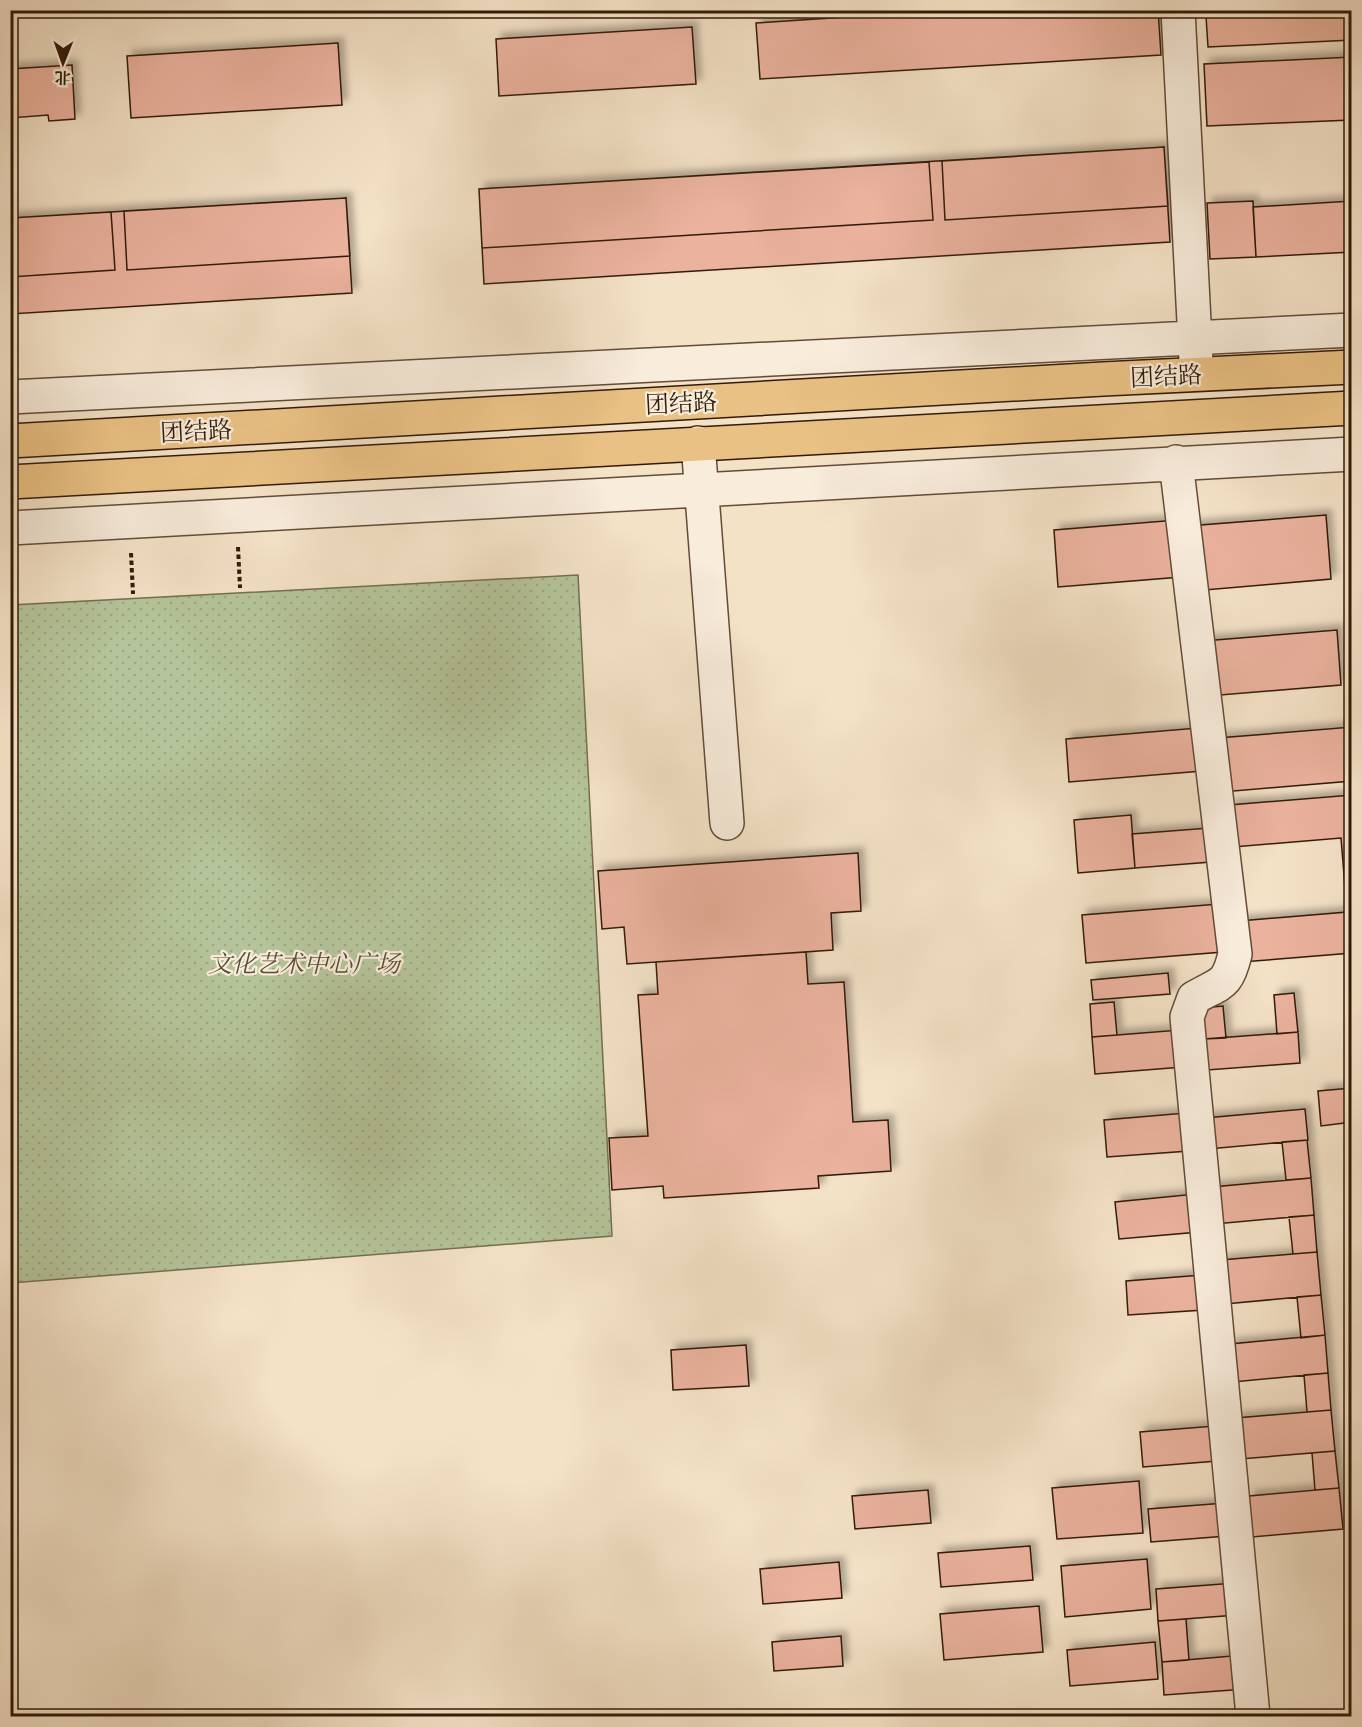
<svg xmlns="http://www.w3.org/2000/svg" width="1362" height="1727" font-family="'Gentium Book Plus','Noto Serif SC',serif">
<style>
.green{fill:url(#green-dots);stroke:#746f51;stroke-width:1.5}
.building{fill:#ebb29e;stroke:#321a08;stroke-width:1.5;filter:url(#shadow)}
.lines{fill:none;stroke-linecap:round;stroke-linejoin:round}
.minor-casing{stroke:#624c38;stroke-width:36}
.major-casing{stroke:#321a08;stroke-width:36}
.path{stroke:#321a08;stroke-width:4;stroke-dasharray:4.5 3;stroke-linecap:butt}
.minor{stroke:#f8ecdb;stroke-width:33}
.major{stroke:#eac184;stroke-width:33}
.labels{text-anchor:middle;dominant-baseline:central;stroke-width:4.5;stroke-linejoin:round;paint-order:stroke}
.street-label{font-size:24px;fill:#321a08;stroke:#f8ecdb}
.park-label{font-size:24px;font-style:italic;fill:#594d34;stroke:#f8ecdb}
</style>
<defs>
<pattern id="green-dots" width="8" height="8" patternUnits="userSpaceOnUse" patternTransform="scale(1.5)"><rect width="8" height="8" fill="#b5c49a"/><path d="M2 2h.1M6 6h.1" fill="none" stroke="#9ca883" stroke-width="1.8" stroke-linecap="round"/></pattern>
<filter id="shadow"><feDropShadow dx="5.5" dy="-5.5" stdDeviation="3" flood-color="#0004"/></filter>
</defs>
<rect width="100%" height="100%" fill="#f4e2c7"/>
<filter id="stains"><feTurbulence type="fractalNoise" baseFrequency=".00333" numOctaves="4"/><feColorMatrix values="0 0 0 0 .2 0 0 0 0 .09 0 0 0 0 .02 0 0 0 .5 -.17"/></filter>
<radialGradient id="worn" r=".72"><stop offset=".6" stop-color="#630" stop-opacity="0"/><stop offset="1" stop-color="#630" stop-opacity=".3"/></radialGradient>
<path class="green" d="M578,575L612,1236L11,1283V605Z"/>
<path class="building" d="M953,10H1158L1161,55L760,79L756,23Z
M1333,10H1352V40L1208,47L1206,16Z
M692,27L696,84L499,96L496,39Z
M338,43L342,105L131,118L127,56Z
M1352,57V120L1207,126L1204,64Z
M72,65L75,119L49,121L48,115L10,118V69Z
M1164,147L1168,206L945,220L942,161Z
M1164,147L1170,242L484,284L479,189Z
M929,162L933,220L482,248L479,189Z
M346,198L352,293L10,314V218Z
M346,198L350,256L127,270L124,211Z
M1253,201L1256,257L1210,259L1207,203Z
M1352,201V252L1256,257L1253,207Z
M111,212L115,270L10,277V218Z
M1347,513H1352V593H1346Z
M1326,515L1331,579L1193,591L1188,526Z
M1177,520L1181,577L1058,587L1054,530Z
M1337,630L1341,685L1208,696L1203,641Z
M1352,727V781L1222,792L1218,738Z
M1198,728L1202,771L1069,782L1066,739Z
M1352,795V953L1242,962L1239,921L1347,912L1341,838L1233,847L1229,805Z
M1131,815L1135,868L1078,873L1074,820Z
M1209,828L1211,862L1135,868L1132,834Z
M858,853L861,911L831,913L833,950L627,964L624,927L602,929L598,871Z
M1219,904L1223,952L1086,963L1082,915Z
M806,952L808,984L844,982L853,1122L888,1120L891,1171L818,1176L819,1188L664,1198L663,1186L612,1190L609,1138L648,1136L638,995L658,994L656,962Z
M1168,973L1170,994L1093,1000L1091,980Z
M1294,993L1298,1032L1277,1034L1274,995Z
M1114,1002L1117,1035L1092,1037L1090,1004Z
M1223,1006L1226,1038L1204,1039L1202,1008Z
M1180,1030L1183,1067L1095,1074L1092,1037Z
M1298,1032L1300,1063L1207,1070L1204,1039Z
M1352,1088V1122L1321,1126L1318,1091Z
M1305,1109L1308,1140L1208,1149L1205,1118Z
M1186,1113L1189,1151L1107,1157L1104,1120Z
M1307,1140L1311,1178L1286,1180L1282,1142Z
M1311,1178L1314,1215L1215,1224L1212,1187Z
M1196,1194L1199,1232L1119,1239L1115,1202Z
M1314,1215L1317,1252L1293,1254L1289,1217Z
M1317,1252L1321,1295L1225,1304L1221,1260Z
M1202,1275L1204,1310L1128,1315L1126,1281Z
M1321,1295L1325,1335L1301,1338L1297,1297Z
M1325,1335L1328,1373L1233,1382L1230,1344Z
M746,1345L749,1386L673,1390L671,1350Z
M1328,1373L1331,1410L1307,1412L1304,1375Z
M1331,1410L1335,1451L1240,1459L1236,1418Z
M1215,1426L1217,1461L1143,1467L1140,1432Z
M1335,1451L1339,1488L1315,1490L1312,1453Z
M1139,1481L1143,1533L1057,1539L1052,1488Z
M1339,1488L1343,1529L1252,1537L1249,1496Z
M928,1490L931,1523L855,1529L852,1496Z
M1225,1503L1227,1536L1151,1542L1148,1509Z
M1030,1546L1033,1580L941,1587L938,1553Z
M1147,1559L1151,1609L1065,1617L1061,1566Z
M839,1562L842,1598L763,1604L760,1569Z
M1235,1583L1237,1615L1158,1621L1156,1589Z
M1039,1606L1043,1652L944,1660L940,1614Z
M1186,1619L1189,1660L1162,1662L1158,1621Z
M841,1636L843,1666L774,1671L772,1642Z
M1155,1642L1158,1679L1070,1686L1067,1650Z
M1244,1655L1246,1689L1164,1695L1162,1662Z"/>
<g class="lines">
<g class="minor-casing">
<path id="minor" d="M1178,10L1196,361
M10,397L1352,330
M698,443L727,823
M1176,462L1235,954C1227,987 1221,982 1194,998L1187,1017L1253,1716
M10,528L1352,454"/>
</g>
<g class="major-casing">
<path id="major" d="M10,441L1103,379L1352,367
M10,482L1352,408"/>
</g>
<path class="path" d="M238,547L240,588
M131,553L133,594"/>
<use href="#minor" class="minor"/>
<use href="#major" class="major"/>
</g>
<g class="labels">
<g class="street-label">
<text transform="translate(1166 376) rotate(-3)">团结路</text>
<text transform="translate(681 403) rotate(-3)">团结路</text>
<text transform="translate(196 431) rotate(-3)">团结路</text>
</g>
<g class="park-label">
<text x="304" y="963">文化艺术中心广场</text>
</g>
</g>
<rect width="1362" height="1727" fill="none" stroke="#f4e2c7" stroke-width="36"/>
<rect x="12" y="12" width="1338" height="1703" fill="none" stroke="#321a08" stroke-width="3"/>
<rect x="18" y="18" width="1326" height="1691" fill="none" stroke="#321a08" stroke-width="1.5"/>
<g transform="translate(63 63) rotate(181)" stroke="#f8ecdb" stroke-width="4.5" paint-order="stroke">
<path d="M0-4.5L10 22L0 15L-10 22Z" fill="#321a08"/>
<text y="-9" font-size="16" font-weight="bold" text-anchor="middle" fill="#321a08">北</text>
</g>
<rect width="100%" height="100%" filter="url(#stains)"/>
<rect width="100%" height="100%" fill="url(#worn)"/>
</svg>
